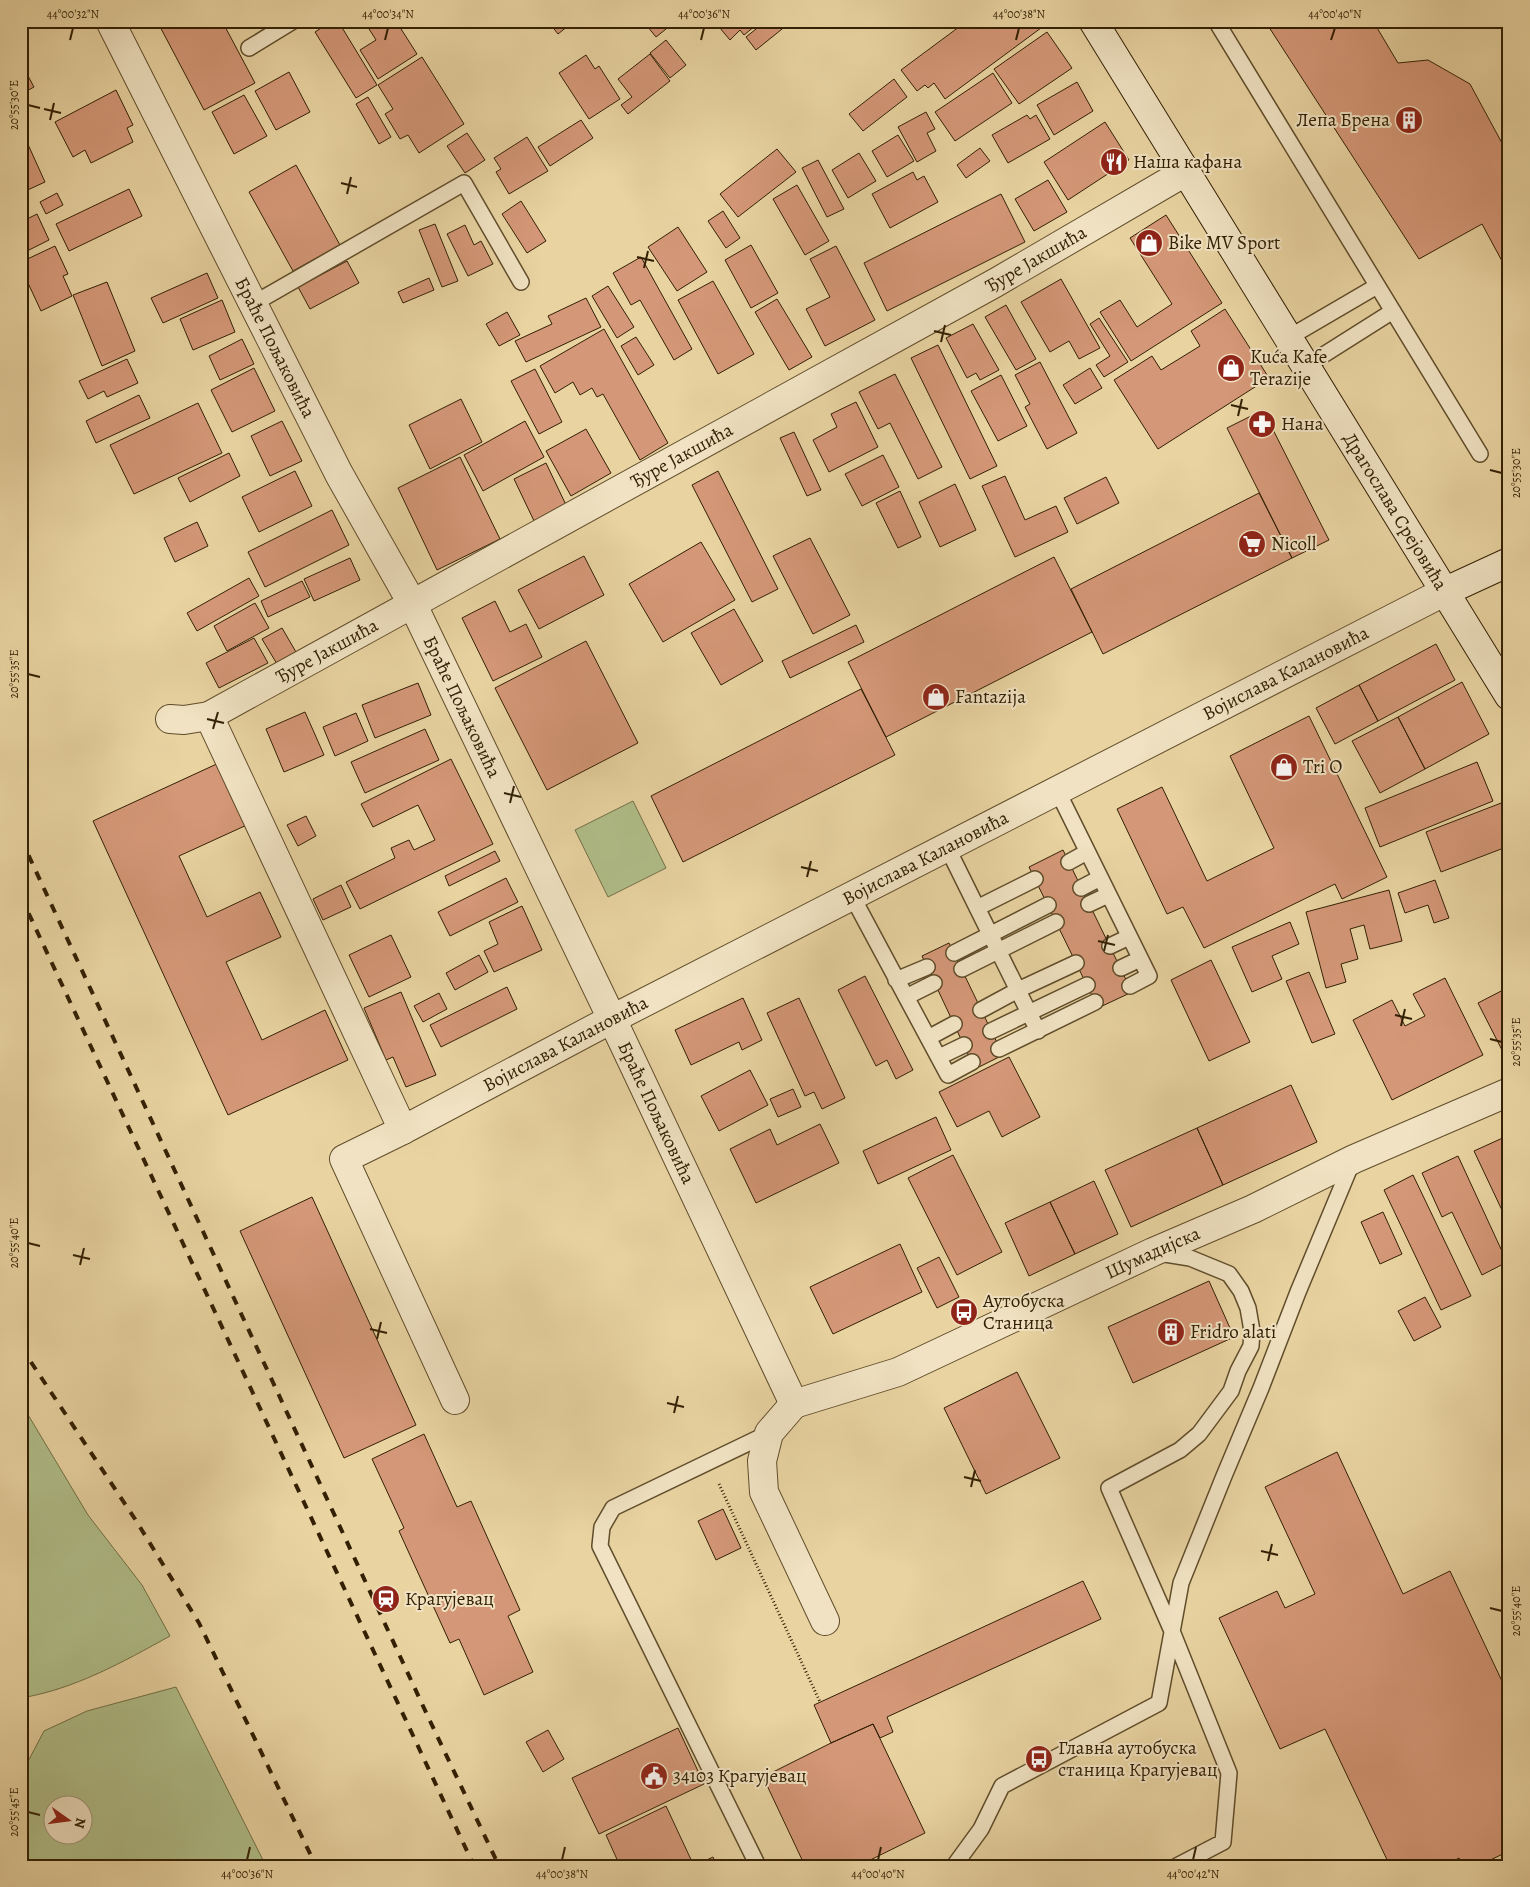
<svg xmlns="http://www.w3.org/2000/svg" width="1530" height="1887" font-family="Alegreya,serif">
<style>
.green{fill:#b0be89;stroke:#726f46;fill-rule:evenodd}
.building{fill:#d49777;stroke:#332004}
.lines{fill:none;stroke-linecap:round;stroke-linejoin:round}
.lane-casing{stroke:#604d2b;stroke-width:18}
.street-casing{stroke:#604d2b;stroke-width:30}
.secondary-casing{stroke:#332004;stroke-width:30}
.path{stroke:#332004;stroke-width:3;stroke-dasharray:1 2.5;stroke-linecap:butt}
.lane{stroke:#f0e2c2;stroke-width:15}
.street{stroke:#f0e2c2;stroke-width:28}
.secondary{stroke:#f0e2c2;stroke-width:28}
.rail{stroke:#332004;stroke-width:4;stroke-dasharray:9 9;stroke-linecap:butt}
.ticks{fill:none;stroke:#332004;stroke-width:2}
.labels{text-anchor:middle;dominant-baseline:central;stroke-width:4;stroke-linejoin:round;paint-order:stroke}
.poi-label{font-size:19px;fill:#332004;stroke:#f0e2c2;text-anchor:start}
.street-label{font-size:19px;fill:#332004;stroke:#f0e2c2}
.neatline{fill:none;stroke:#332004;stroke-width:2}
.ticks-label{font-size:12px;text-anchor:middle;fill:#332004}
</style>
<rect width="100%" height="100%" fill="#e8d3a1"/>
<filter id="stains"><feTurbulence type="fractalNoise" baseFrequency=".004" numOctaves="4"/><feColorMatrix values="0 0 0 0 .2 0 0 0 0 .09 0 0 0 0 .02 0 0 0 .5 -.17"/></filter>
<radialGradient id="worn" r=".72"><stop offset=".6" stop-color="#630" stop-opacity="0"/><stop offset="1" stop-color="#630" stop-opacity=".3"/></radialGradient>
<path class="green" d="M633,801L666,868L608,897L575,830Z
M21,1403L88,1515L142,1585L170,1636C123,1662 75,1689 21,1698Z
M176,1687L266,1866H21V1770L24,1769L44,1731L87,1711ZM52,1804H82V1834H52Z"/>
<path class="building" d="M157,21H222L255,83L204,110Z
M332,21H338L377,85L356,98L315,32Z
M364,21H396L417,54L378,79L360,50L376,40Z
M548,21H564L568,26L558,34Z
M643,21H676L656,37Z
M714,21H761L744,35L740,30L730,40Z
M766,21H792L756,50L746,37Z
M967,21H1043L1045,25L945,99L934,83L928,88L925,85L917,91L901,70Z
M1265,21H1373L1398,63L1428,60L1470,84L1509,156V274L1482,224L1419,259Z
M1047,32L1072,68L1019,104L994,69Z
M666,40L686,65L670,78L650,53Z
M650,54L670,81L628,114L621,105L632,97L618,79Z
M586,55L595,69L599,66L620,99L589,119L559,73Z
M422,57L464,124L419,153L408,135L400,139L385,114L393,109L378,85Z
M21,63L34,87L21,94Z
M289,72L310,112L276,130L255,91Z
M993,73L1012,103L955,141L935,112Z
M894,79L907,97L863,131L849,114Z
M1077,82L1093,111L1054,135L1037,105Z
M116,90L133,125L127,128L133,142L91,163L85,150L73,157L55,122Z
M244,95L267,136L234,154L212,112Z
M368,97L391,137L379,144L356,104Z
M926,112L935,129L927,133L936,151L917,162L898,127Z
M1027,115L1030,119L1036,115L1050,139L1008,163L992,135Z
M581,120L593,138L550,166L538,147Z
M1105,122L1129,160L1068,200L1044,162Z
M21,129L45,182L21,193Z
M467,133L485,160L465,173L447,146Z
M898,135L914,161L887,177L872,151Z
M527,137L548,171L509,194L496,172L501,169L494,158Z
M980,148L990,161L966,178L957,165Z
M777,149L796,172L738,217L720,194Z
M859,153L876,181L848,198L832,170Z
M818,160L844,209L827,217L802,168Z
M296,165L340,245L293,271L249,192Z
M913,172L917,180L924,176L938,202L890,228L872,194Z
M1048,180L1067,212L1034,231L1015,199Z
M797,185L829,241L805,255L773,199Z
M129,189L142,216L69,251L56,224Z
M57,193L63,205L46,214L40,202Z
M1001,194L1025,242L887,311L864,263Z
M521,201L546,241L527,253L502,214Z
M723,211L740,238L726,248L708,221Z
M37,214L49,240L21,254V222Z
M1166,215L1222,303L1131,361L1100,312L1120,300L1137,327L1172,304L1130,238Z
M435,224L458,281L442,287L419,230Z
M465,225L474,245L481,241L493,264L468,276L447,234Z
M678,227L707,272L677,291L648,247Z
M751,245L778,293L751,308L725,260Z
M55,246L68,274L63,276L72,296L41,311L21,268V262Z
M836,246L875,320L825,346L806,309L830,297L810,259Z
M641,257L692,349L674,360L640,300L631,305L613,273Z
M347,261L359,283L310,309L298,287Z
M207,273L218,298L163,323L151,298Z
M429,278L434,290L403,303L398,292Z
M1061,279L1100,348L1079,359L1069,341L1050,352L1021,302Z
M713,281L754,354L718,374L678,300Z
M107,282L135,351L102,366L73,295Z
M608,286L634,327L617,338L592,296Z
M586,298L601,327L526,362L515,341L552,324L548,316Z
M777,299L812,357L789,370L755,312Z
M222,300L235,332L193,350L180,319Z
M1006,305L1036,359L1016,370L985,317Z
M1225,309L1269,378L1158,449L1114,380L1152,356L1161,370L1200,346L1191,331Z
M507,312L520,335L499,346L486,324Z
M1099,318L1128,362L1104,377L1096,365L1110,356L1090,324Z
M973,324L999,370L980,380L976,373L967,378L946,338Z
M604,329L668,443L640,460L603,394L597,397L592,388L580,395L573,382L555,393L540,366Z
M636,337L654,365L638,375L621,346Z
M242,339L254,364L220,380L209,356Z
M938,345L997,466L970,479L911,358Z
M127,359L138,383L107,397L104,391L88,399L79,381Z
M1040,362L1077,433L1047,449L1025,407L1030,404L1015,375Z
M254,368L275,411L232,432L211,390Z
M1090,368L1102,388L1075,404L1063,385Z
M535,369L562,422L539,434L511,381Z
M895,374L942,467L918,479L890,423L878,429L859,392Z
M1001,375L1027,426L998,441L971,391Z
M139,395L150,418L96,443L86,421Z
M461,399L482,442L430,469L409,425Z
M856,402L878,447L829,472L813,440L837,427L831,414Z
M198,403L222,453L134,494L110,445Z
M1263,410L1329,540L1292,558L1227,428Z
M282,421L302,461L270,476L251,436Z
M525,421L544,457L483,491L464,455Z
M586,429L611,473L571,496L546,451Z
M794,432L821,490L807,496L780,438Z
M229,453L240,476L190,502L178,478Z
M883,455L899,487L862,506L845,474Z
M460,457L500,539L437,570L398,488Z
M546,463L567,507L535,523L514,479Z
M295,471L312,506L259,532L242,497Z
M718,471L778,589L752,602L692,485Z
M1005,476L1025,520L1056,506L1068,532L1015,557L982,486Z
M1106,477L1119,503L1077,524L1064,498Z
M955,484L976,530L940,547L919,502Z
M900,491L921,537L898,548L876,503Z
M1259,493L1292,558L1103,654L1071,589Z
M332,510L349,545L265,587L248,552Z
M197,522L208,546L175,562L164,538Z
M810,538L850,615L813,634L773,556Z
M701,542L735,600L663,642L629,584Z
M584,556L604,595L539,629L518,590Z
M1054,557L1092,632L886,737L848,662Z
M350,558L360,580L314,601L304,579Z
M249,578L259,596L197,631L187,613Z
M302,581L310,597L268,617L261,601Z
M495,601L510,632L526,624L542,657L493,681L462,618Z
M255,603L269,628L227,651L214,626Z
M734,609L763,661L721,685L691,633Z
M856,625L864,642L790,678L782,661Z
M282,628L296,652L277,664L262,639Z
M254,638L268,663L219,688L206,663Z
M586,641L638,743L547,790L495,688Z
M1436,644L1455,680L1378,721L1359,685Z
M1462,682L1489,734L1425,769L1398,717Z
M418,683L431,715L375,738L362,705Z
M1359,685L1378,721L1335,744L1316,708Z
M861,689L895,755L683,862L651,796Z
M305,712L324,755L284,772L266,729Z
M356,713L368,741L335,756L323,727Z
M1309,716L1387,877L1342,899L1335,884L1204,948L1183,907L1167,914L1117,809L1162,787L1207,881L1274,848L1230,756Z
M1398,717L1425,769L1380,793L1352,741Z
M425,729L439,760L365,793L351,762Z
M451,759L493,844L360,909L346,882L395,858L391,848L409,840L414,850L435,840L418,805L373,827L361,804Z
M221,762L249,824L179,856L207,917L260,892L281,937L226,962L262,1040L325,1010L348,1060L228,1115L93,821Z
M1477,762L1493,801L1380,847L1365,808Z
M1509,800V846L1441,872L1426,832Z
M306,816L316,836L298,846L287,825Z
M1063,850L1132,992L1098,1008L1029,867Z
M495,851L500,861L449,886L445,876Z
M506,878L518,902L450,936L438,912Z
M1435,880L1449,918L1434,923L1428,905L1405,913L1398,893Z
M341,885L351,907L323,920L313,899Z
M1389,890L1402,941L1370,949L1364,925L1350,929L1358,959L1341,964L1346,982L1326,988L1306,912Z
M522,906L542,950L494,972L484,951L498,944L489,922Z
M1290,922L1299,944L1272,956L1282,979L1252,992L1232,947Z
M391,935L411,977L369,997L349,955Z
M949,943L1003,1055L975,1069L922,956Z
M479,955L488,972L455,990L446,973Z
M1211,960L1250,1042L1209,1061L1171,980Z
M1309,972L1335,1034L1312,1043L1286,981Z
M865,976L913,1070L896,1079L887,1060L876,1066L838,990Z
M1445,978L1483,1055L1392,1100L1353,1020L1392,1000L1405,1026L1425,1016L1413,994Z
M507,987L517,1009L441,1047L430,1025Z
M1509,987V1049L1503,1052L1478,1003Z
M401,992L436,1075L406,1087L393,1057L386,1060L364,1008Z
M439,993L447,1009L423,1022L414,1006Z
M743,998L762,1040L742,1050L739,1042L691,1065L675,1030Z
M799,998L845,1098L822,1109L814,1092L805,1096L767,1013Z
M1009,1057L1040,1117L1002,1137L989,1111L957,1127L939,1092Z
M750,1070L768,1105L719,1131L701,1096Z
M1291,1085L1317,1142L1223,1185L1197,1128Z
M793,1089L801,1107L778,1117L770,1099Z
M936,1117L951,1150L878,1184L863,1151Z
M820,1124L839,1163L756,1203L730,1149L770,1129L777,1145Z
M1197,1128L1223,1185L1131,1227L1105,1170Z
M1507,1136L1509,1140V1225L1474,1151Z
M953,1155L1002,1252L957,1275L908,1178Z
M1458,1156L1507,1262L1482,1275L1452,1212L1442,1217L1422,1173Z
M1413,1175L1471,1296L1441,1310L1384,1190Z
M1094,1181L1118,1234L1075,1254L1050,1202Z
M312,1197L416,1425L344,1458L240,1231Z
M1050,1202L1075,1254L1029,1276L1005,1223Z
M1383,1212L1402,1254L1380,1264L1361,1222Z
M900,1244L922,1292L833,1334L810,1287Z
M939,1257L959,1297L937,1308L917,1268Z
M1209,1281L1234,1337L1133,1383L1108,1327Z
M1425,1297L1441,1327L1414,1341L1398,1311Z
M1017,1372L1060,1458L986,1494L944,1408Z
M424,1434L457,1507L471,1501L520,1610L508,1616L533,1672L484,1695L459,1639L450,1643L399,1531L404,1528L372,1459Z
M1337,1452L1403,1594L1450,1571L1509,1696V1851L1478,1866H1463L1459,1858L1444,1866H1390L1325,1729L1280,1749L1219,1618L1277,1591L1285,1608L1315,1594L1265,1487Z
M723,1509L741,1548L716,1560L698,1521Z
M1083,1581L1101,1619L887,1717L893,1732L880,1738L873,1724L831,1743L814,1705Z
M873,1724L925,1833L858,1866H805L763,1777L831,1743Z
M678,1728L704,1784L599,1834L572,1778Z
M548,1730L564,1759L543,1772L526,1742Z
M666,1806L694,1866L713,1857L717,1866H620L606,1835Z"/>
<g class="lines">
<g class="lane-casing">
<path id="lane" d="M1216,21L1480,454
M249,48L293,21
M253,304L464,183L521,282
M1288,338L1377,286
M1306,366L1393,311
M1057,790L1149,976L1130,986
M947,847L1038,1031
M1069,862L1087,852
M1081,888L1100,878
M852,896L948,1075L972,1062
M1089,904L1108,895
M977,908L1035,879
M1110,946L1129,937
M954,953L1048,905
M1121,968L1140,959
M962,969L1056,922
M896,980L927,967
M906,997L934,983
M981,1010L1018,990L1076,963
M991,1031L1087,985
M928,1038L954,1024
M999,1049L1095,1002
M939,1057L964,1045
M1159,1253L1190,1258L1229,1274L1241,1291L1248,1308L1252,1331L1251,1346L1238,1371L1231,1391L1199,1434L1180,1450L1109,1488L1172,1631L1229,1773L1223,1842L1177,1866
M758,1866L600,1546L602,1527L613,1508L769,1433
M954,1866L981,1829L1002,1786L1159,1703L1181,1583L1224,1476L1261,1388L1298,1292L1353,1160"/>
</g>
<g class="street-casing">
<g id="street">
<path id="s1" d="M110,21L339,474L413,605L612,1019L794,1404"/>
<path d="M209,716L403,1130"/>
<path id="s2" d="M170,719L184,720L209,716L995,283L1187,171"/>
<path id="s3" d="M455,1400L344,1159L403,1130L612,1019L1446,591"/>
<path id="s4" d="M794,1404L898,1372L1153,1252L1253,1209L1354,1159L1509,1092"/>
<path d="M794,1404L769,1433L762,1461L764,1492L825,1621"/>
</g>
</g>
<g class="secondary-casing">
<g id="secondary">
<path id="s5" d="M1093,21L1509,696"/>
<path d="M1446,591L1509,562"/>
</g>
</g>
<path class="path" d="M719,1484L820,1702"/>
<use href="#lane" class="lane"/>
<use href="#street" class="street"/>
<use href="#secondary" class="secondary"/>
<path class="rail" d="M21,839L430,1721L499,1866
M21,897L474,1866
M21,1347L135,1519L199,1623L316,1866"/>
</g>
<path class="ticks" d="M70,40L73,28M385,40L388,28M701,40L704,28M1016,40L1019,28M1331,40L1335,28M28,105L40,108M44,109L61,113M50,120L54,103M341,183L357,187M347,194L351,177M637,257L654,261M644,268L648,251M934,331L951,335M941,342L945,325M1231,405L1248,409M1238,416L1242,399M1490,470L1502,473M28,674L40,677M207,719L224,723M213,729L218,712M504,793L521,797M510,803L514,786M801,867L818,871M807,877L811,861M1098,941L1115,945M1104,951L1108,935M1395,1015L1412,1019M1401,1026L1405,1009M1490,1039L1502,1042M28,1243L40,1246M73,1255L90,1259M80,1265L84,1248M370,1329L387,1333M377,1339L381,1322M667,1403L684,1407M674,1413L678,1396M964,1477L981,1481M971,1487L975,1470M1261,1551L1278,1555M1268,1561L1272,1544M1490,1608L1502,1611M28,1812L40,1815M247,1860L250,1847M562,1860L565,1847M878,1860L881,1847M1193,1860L1196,1847"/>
<defs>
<g id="building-disc" transform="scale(1.4375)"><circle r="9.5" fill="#8f2418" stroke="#f0e2c2"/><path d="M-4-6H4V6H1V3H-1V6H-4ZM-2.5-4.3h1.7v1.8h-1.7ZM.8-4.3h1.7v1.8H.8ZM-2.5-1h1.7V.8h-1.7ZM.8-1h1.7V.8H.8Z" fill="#fff"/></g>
<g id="restaurant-disc" transform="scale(1.4375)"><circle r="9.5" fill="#8f2418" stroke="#f0e2c2"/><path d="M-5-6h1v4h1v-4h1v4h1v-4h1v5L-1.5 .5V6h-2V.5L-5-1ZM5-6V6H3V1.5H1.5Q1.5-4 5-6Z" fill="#fff"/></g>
<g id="shop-disc" transform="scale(1.4375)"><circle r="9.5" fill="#8f2418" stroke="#f0e2c2"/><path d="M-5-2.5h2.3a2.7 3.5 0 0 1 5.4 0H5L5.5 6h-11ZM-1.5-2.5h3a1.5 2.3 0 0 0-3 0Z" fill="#fff"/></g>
<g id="pharmacy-disc" transform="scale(1.4375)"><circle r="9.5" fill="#8f2418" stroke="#f0e2c2"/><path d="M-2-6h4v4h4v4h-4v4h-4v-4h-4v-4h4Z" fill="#fff"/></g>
<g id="supermarket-disc" transform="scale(1.4375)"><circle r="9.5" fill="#8f2418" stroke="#f0e2c2"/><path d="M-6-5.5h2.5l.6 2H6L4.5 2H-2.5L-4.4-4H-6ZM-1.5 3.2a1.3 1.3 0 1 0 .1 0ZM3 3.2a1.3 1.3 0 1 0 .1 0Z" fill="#fff"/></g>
<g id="bus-disc" transform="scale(1.4375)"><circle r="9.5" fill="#8f2418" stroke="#f0e2c2"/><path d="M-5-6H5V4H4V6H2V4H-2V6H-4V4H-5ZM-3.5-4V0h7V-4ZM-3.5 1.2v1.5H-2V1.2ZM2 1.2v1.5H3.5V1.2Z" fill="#fff"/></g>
<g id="station-disc" transform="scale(1.4375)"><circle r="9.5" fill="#8f2418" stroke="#f0e2c2"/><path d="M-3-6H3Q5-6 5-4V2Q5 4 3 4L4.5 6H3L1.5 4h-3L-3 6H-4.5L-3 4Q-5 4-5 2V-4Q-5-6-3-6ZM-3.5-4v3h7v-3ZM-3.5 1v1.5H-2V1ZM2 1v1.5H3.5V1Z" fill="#fff"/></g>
<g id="civic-disc" transform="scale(1.4375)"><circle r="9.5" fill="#8f2418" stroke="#f0e2c2"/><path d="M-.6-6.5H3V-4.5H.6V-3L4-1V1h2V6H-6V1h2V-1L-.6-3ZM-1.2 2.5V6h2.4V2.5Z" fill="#fff"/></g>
</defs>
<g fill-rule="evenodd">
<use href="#building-disc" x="1409" y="120"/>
<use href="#restaurant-disc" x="1114" y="162"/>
<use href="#shop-disc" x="1149" y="243"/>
<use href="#shop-disc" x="1231" y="368"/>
<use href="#pharmacy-disc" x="1262" y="424"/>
<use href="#supermarket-disc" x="1252" y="544"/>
<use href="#shop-disc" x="936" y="697"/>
<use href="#shop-disc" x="1284" y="767"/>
<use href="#bus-disc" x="964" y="1312"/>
<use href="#building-disc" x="1171" y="1332"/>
<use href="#station-disc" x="386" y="1599"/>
<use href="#bus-disc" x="1039" y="1759"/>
<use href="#civic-disc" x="654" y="1776"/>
</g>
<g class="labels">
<g class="poi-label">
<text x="1390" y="120" text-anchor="end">Лепа Брена</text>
<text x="1133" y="162">Наша кафана</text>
<text x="1168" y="243">Bike MV Sport</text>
<text x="1250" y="357">Kuća Kafe<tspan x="1250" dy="22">Terazije</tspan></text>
<text x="1281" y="424">Нана</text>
<text x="1271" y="544">Nicoll</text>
<text x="955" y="697">Fantazija</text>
<text x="1303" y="767">Tri O</text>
<text x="983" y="1301">Аутобуска<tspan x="983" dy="22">Станица</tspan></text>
<text x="1190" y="1332">Fridro alati</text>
<text x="405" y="1599">Крагујевац</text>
<text x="1058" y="1748">Главна аутобуска<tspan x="1058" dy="22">станица Крагујевац</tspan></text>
<text x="673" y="1776">34103 Крагујевац</text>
</g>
<g class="street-label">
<text stroke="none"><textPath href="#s2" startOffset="984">Ђуре Јакшића</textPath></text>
<text stroke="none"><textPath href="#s1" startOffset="366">Браће Пољаковића</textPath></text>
<text stroke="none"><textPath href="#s2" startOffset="579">Ђуре Јакшића</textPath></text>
<text stroke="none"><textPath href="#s5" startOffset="576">Драгослава Срејовића</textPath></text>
<text stroke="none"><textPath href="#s2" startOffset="174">Ђуре Јакшића</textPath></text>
<text stroke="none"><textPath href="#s3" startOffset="1325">Војислава Калановића</textPath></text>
<text stroke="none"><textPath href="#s1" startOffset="771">Браће Пољаковића</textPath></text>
<text stroke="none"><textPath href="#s3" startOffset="920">Војислава Калановића</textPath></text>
<text stroke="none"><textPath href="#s3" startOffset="515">Војислава Калановића</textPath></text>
<text stroke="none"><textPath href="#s1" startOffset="1221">Браће Пољаковића</textPath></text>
<text stroke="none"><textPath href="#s4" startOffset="390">Шумадијска</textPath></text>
</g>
</g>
<rect width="1530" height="1887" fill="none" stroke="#e8d3a1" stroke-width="55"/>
<g transform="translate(68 1820) rotate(104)"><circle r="24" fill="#f0e2c2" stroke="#a49476"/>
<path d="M0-4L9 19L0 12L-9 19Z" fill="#8f2418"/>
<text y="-8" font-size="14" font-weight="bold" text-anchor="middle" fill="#332004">N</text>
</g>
<rect x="28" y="28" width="1474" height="1832" class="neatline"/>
<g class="ticks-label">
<text x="73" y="18">44°00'32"N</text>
<text x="388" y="18">44°00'34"N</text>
<text x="704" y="18">44°00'36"N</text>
<text x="1019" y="18">44°00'38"N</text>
<text x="1335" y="18">44°00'40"N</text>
<text transform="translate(14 105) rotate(-90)" y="4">20°55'30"E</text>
<text transform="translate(1516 473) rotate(-90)" y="4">20°55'30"E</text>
<text transform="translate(14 674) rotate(-90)" y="4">20°55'35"E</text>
<text transform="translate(1516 1042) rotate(-90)" y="4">20°55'35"E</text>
<text transform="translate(14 1243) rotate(-90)" y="4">20°55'40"E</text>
<text transform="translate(1516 1611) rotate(-90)" y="4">20°55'40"E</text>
<text transform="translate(14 1812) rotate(-90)" y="4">20°55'45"E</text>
<text x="247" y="1878">44°00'36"N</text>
<text x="562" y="1878">44°00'38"N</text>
<text x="878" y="1878">44°00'40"N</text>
<text x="1193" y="1878">44°00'42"N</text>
</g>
<rect width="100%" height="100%" filter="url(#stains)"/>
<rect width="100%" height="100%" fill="url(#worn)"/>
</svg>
